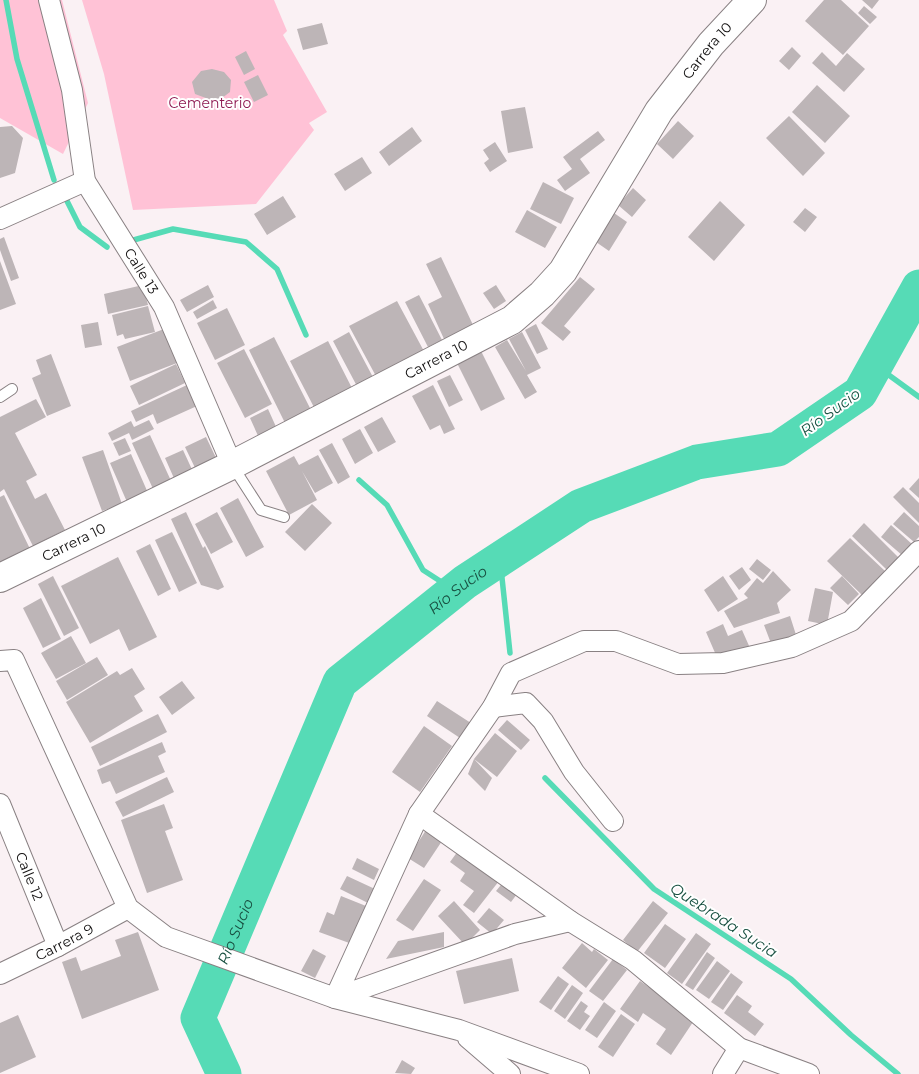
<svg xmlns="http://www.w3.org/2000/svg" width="919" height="1074" font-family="Montserrat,sans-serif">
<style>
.green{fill:#ffc2d6}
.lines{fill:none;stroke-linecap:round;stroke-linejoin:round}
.stream{stroke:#56dbb6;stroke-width:5.5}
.river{stroke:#56dbb6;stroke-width:35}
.building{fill:#bdb5b7}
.service-casing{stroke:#898183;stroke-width:12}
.minor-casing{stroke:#898183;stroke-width:22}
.secondary-casing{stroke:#898183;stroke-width:30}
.service{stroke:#fff;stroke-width:10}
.minor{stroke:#fff;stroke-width:20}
.secondary{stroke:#fff;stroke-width:28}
.labels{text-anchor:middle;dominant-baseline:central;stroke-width:4;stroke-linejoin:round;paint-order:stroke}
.street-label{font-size:14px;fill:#110f0f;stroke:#fff}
.park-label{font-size:14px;fill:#8f1a52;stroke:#fff}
.water-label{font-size:15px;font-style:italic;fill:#185041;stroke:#fff}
</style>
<rect width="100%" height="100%" fill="#faf1f4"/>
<path class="green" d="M0,0H62L88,103L63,154L0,118Z
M82,0H274L287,31L283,35L327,112L309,123L314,130L256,204L133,210L104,74Z"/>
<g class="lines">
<path class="stream" d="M6,0L17,59L54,180
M65,197L80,227L107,247
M130,241L173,229L246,242L277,269L306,335
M875,365L919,397
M359,480L387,505L423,570L440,581L459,587
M500,559L510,653
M545,778L654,889L791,979L851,1035L898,1074"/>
<path class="river" id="s1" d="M224,1074L198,1018L340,682L465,582L581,506L697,462L778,449L860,393L919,287"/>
</g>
<path class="building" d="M824,0H841L869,26L843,55L805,21Z
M862,0H879L872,9Z
M864,6L877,17L870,24L858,13Z
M322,23L328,44L303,50L297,29Z
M792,47L801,56L789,70L779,61Z
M246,51L255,69L244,75L235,57Z
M822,52L836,66L847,53L865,69L844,92L812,63Z
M212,69L224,72L231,80L230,92L222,98L214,101L195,94L192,82L201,71Z
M258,75L268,95L254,102L244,82Z
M817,85L850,116L825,143L792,112Z
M525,107L533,148L508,153L501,111Z
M789,116L825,153L803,176L766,138Z
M678,121L694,136L673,159L657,144Z
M12,126L23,138L15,173L0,178V127Z
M412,127L422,141L389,166L379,152Z
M598,131L605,140L580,159L590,173L565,191L557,180L572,169L563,157Z
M495,142L507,161L490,172L484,163L489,159L483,150Z
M362,157L372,173L345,191L334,174Z
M543,182L574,198L561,224L530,209Z
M633,188L646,200L632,217L618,205Z
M283,196L296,217L267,235L254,214Z
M720,201L745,225L714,261L688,237Z
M805,208L817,217L805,232L793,222Z
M527,210L557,227L545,248L515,232Z
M614,213L627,222L609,251L596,242Z
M4,237L19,278L11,281L0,250V239Z
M441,257L473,325L444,339L428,304L442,297L426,264Z
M0,261L16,304L0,310Z
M580,277L595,289L564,326L571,332L563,341L541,323Z
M143,285L148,305L108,314L104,294Z
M208,285L214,297L187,312L180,300Z
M496,285L506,301L494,309L483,293Z
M419,295L442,340L428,347L405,302Z
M213,300L217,308L197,319L193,312Z
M397,301L426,355L378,380L349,326Z
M148,306L155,332L125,339L123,334L117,336L112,315Z
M227,308L245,345L215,360L197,323Z
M98,322L102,345L85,348L81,325Z
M536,324L548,349L537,354L525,330Z
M164,329L177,363L130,381L117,347Z
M349,332L375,381L359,390L333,341Z
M522,332L541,368L527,375L537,392L525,399L495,347L507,340L526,371L509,339Z
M274,337L311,410L285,423L249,350Z
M328,341L356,396L318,415L290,361Z
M244,349L272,404L245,418L217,363Z
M481,351L505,399L481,411L457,363Z
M51,354L71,406L47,416L32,378L41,374L36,360Z
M176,364L185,383L139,405L130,386Z
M450,375L463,400L449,407L437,381Z
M187,385L197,406L157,424L153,414L136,422L131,411Z
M433,385L455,429L444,434L440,425L430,430L412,396Z
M36,399L46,417L15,433L37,475L26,481L35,499L46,493L65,530L33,546L4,489L0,492V417Z
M268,409L277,429L259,438L250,418Z
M382,417L396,442L378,452L364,427Z
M149,420L154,429L132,440L129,433L112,441L108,433L131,421L134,427Z
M360,429L373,453L355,464L342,439Z
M150,435L172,483L154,491L132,443Z
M206,437L218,462L197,472L185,447Z
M125,438L131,451L119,456L113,443Z
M332,443L350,477L338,484L319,450Z
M103,450L122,504L102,511L82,457Z
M183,450L195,476L177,485L165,458Z
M131,454L148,493L127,502L110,463Z
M318,455L333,483L315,493L302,471L317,500L289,515L266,471L294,456L299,465Z
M919,478V498L909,489Z
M903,487L919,503V523L893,497Z
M4,495L31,551L0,567V497Z
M238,498L264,547L246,557L220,508Z
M312,504L332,523L305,551L285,532Z
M186,512L203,548L205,546L224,587L218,590L201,585L171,519Z
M217,512L233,542L211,554L195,524Z
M904,512L919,526V537L914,542L893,524Z
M864,523L899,558L887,570L852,536Z
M891,525L913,545L903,556L881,537Z
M172,532L197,583L179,592L155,540Z
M850,538L885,571L862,595L827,561Z
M150,544L171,589L158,596L136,551Z
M118,557L157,637L129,651L119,629L90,644L61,586Z
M757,559L771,570L763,580L749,569Z
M742,567L751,580L739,590L729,576Z
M773,571L791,590L777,603L780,613L734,628L724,611L748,598L744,594L757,578L763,583Z
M53,576L79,628L64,636L38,584Z
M723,576L738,599L718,612L704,590Z
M842,576L859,594L848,605L830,588Z
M815,588L833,592L827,625L808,621Z
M41,598L61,639L43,648L23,608Z
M790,616L797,638L772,646L764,625Z
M723,624L728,636L742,630L750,648L719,662L706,632Z
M71,636L86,663L56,679L41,653Z
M97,657L108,675L67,700L56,681Z
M132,668L145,689L134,696L143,711L90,743L66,702L117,671L120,675Z
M182,681L195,698L172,715L159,697Z
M437,701L474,725L463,740L427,716Z
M158,714L167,732L100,766L91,747Z
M507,720L530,740L521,750L498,730Z
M424,726L452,746L420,792L392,772Z
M495,733L517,751L497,777L474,759L492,778L485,791L468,774L474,759Z
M162,742L166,752L158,756L165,772L116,794L110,781L102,784L97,770Z
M167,777L174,792L123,817L115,802Z
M164,804L173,828L165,831L183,880L147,893L121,820Z
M426,830L442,841L424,868L408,858Z
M458,851L499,881L474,913L463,905L474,891L460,881L465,873L450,862Z
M357,858L379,869L374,880L352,869Z
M347,876L375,889L368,903L340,889Z
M424,879L441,890L413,931L396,920Z
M505,880L520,890L511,902L496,891Z
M341,896L371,908L352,944L319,932L327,912L334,915Z
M454,901L480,930L465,945L438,916Z
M653,901L668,913L637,952L623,940Z
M489,908L504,920L492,934L477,922Z
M665,924L686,939L665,968L644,953Z
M138,932L159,990L82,1019L62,962L76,957L81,971L121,956L115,940Z
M444,932V947L386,959L398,941Z
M696,933L711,944L682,984L667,973Z
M582,943L592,952L594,949L608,960L586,988L562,968Z
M313,949L326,956L315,978L301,971Z
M707,952L715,958L693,990L685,985Z
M512,958L519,991L464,1004L456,971Z
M613,959L627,970L603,1001L589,991Z
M717,961L730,971L709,999L696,990Z
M731,973L743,982L723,1010L711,1002Z
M558,976L569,984L551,1010L539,1002Z
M640,981L695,1019L671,1055L656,1044L666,1029L643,1013L638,1022L620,1009Z
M572,985L583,993L565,1019L554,1011Z
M737,995L752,1006L748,1012L764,1024L755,1036L724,1013Z
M581,1001L588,1006L584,1012L590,1016L580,1030L567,1021Z
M604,1002L616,1011L597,1038L585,1030Z
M621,1014L635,1024L613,1057L598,1047Z
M18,1015L36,1057L0,1073V1023Z
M402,1060L415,1068L411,1074L395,1073Z"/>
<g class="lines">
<g class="service-casing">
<path id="service" d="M0,397L12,389
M232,465L261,510L284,517"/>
</g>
<g class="minor-casing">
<g id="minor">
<path id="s2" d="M49,0L72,90L85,181L164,307L232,465"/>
<path d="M0,219L85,181"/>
<path d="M0,661L14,660L128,908L166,937L335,998L459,1030L579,1074"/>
<path d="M493,707L526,703L543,721L574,772L613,821"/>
<path id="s3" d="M0,804L58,946"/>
<path d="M419,814L570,921L633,960L739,1048L809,1074"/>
<path d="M570,921L515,934L335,998L419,814L493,707L511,673L584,641H616L678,664L723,663L792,647L851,621L919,551"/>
<path id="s4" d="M0,974L58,946L128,908"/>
<path d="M468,1038L510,1074"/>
<path d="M723,1074L739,1048"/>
</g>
</g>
<g class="secondary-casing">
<g id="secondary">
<path id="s5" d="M0,578L232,465L512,320L542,294L563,271L659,111L711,44L752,0"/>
</g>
</g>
<use href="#service" class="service"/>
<use href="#minor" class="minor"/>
<use href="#secondary" class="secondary"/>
</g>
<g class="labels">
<g class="street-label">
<text stroke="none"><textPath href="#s5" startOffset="908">Carrera 10</textPath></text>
<text stroke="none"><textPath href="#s2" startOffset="291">Calle 13</textPath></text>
<text stroke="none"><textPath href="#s5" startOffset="488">Carrera 10</textPath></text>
<text stroke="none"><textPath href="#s5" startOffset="82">Carrera 10</textPath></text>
<text stroke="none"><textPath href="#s3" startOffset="78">Calle 12</textPath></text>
<text stroke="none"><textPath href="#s4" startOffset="72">Carrera 9</textPath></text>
</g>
<g class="park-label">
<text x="210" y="103">Cementerio</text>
</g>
<g class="water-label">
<text transform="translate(830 412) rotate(-36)">Río Sucio</text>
<text stroke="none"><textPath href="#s1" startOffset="576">Río Sucio</textPath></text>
<text transform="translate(724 920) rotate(33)">Quebrada Sucia</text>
<text stroke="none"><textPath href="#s1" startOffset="156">Río Sucio</textPath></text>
</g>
</g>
</svg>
